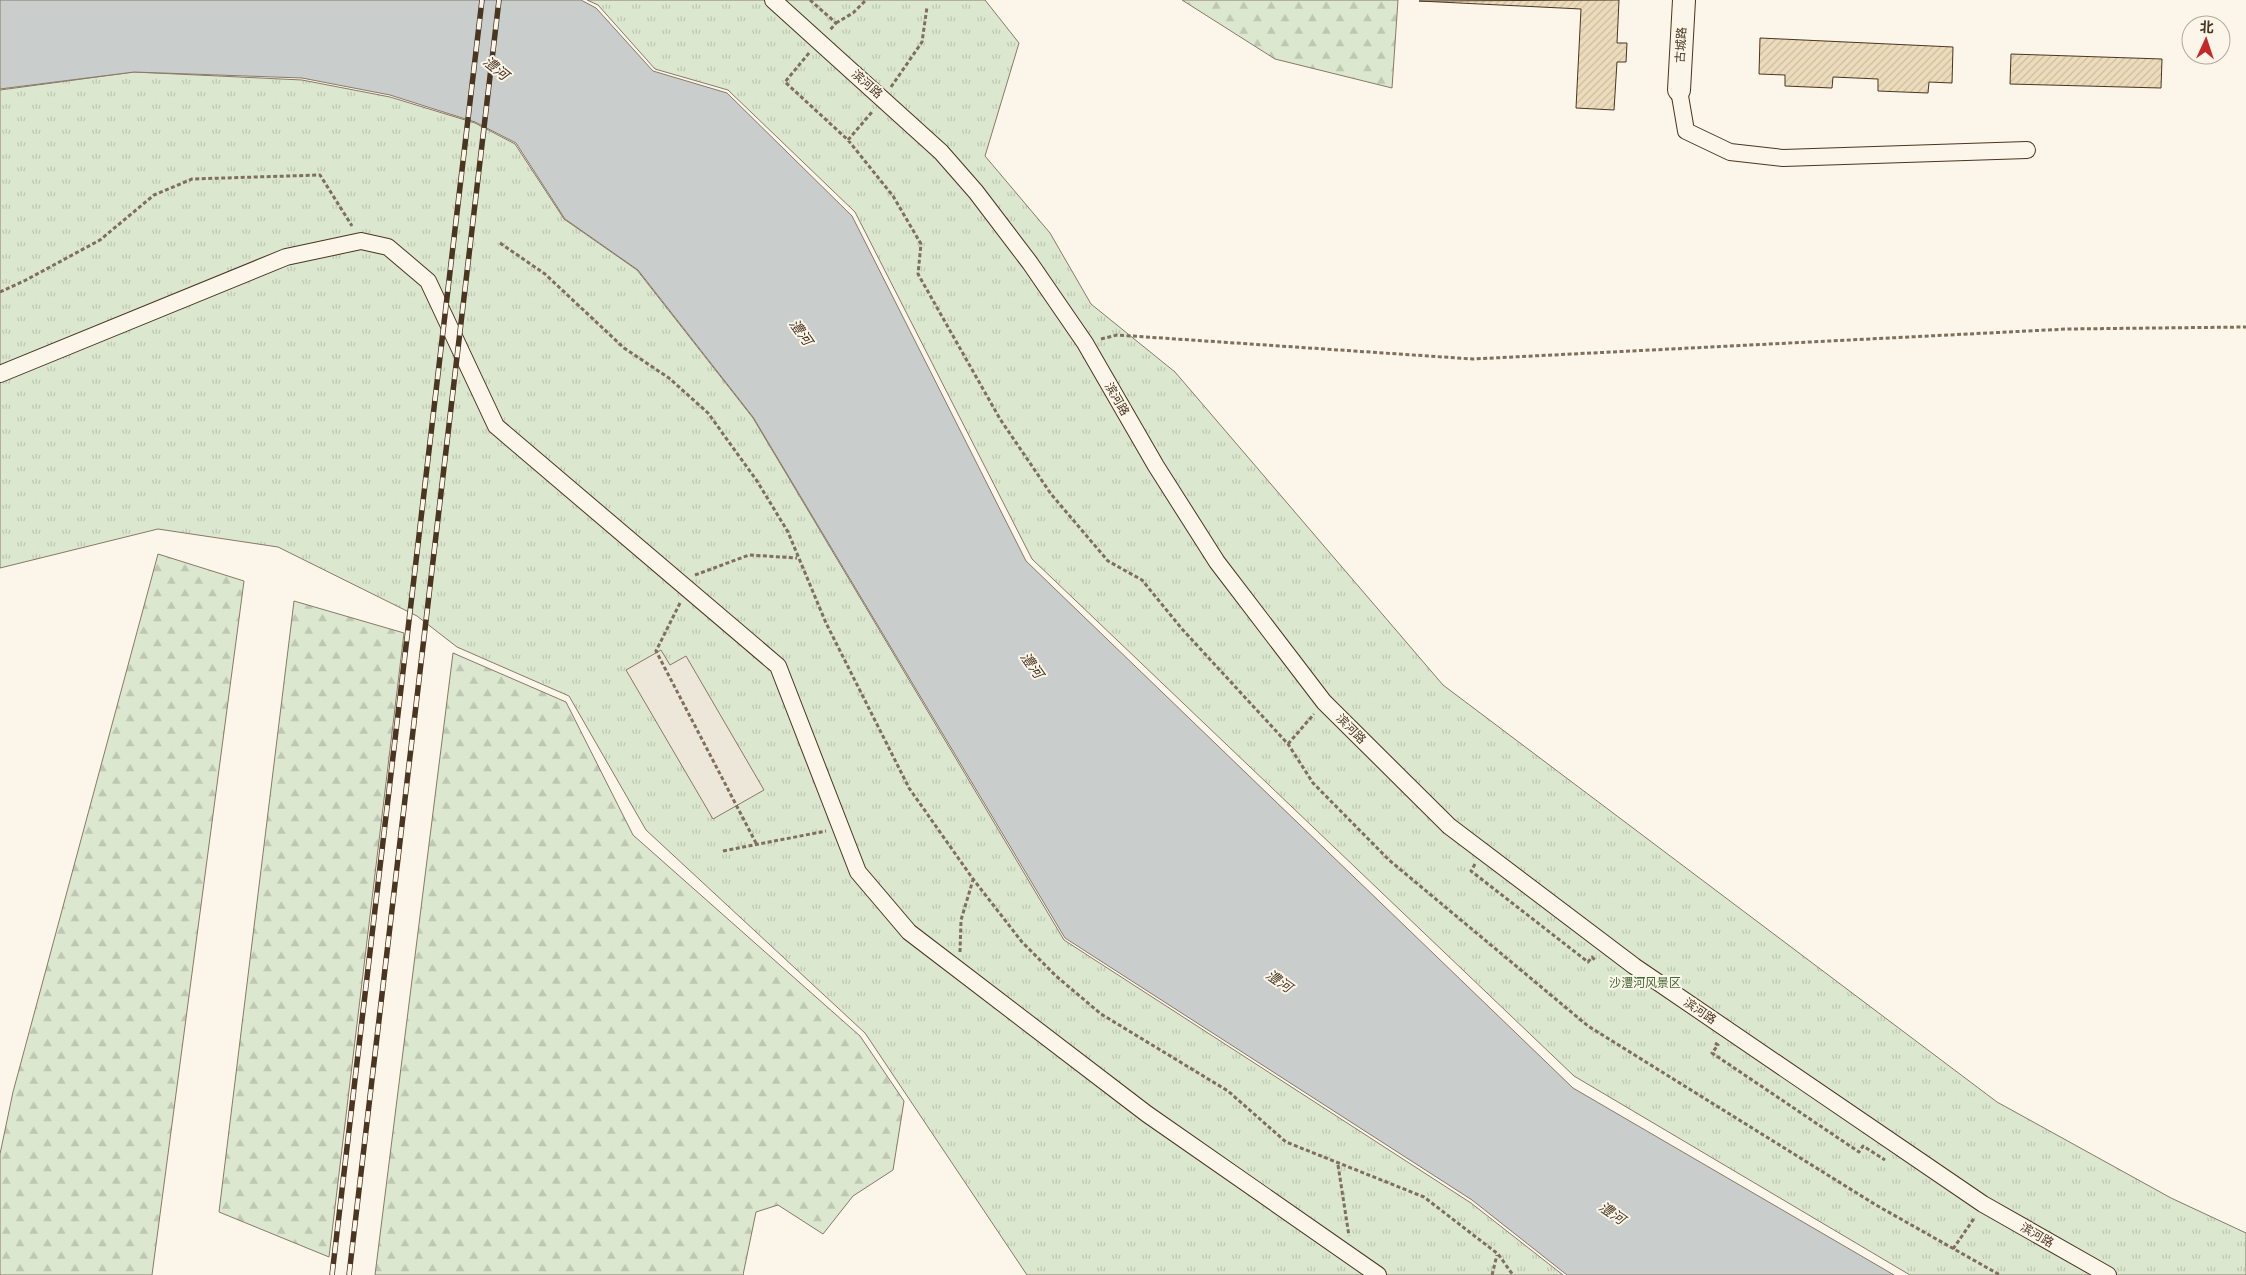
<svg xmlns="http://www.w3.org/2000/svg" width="2246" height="1275" font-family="'Archivo Narrow','Noto Sans SC',sans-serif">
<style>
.forest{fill:url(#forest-firs);stroke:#887966}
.park{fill:url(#park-tufts);stroke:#887966}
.parking{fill:#ede7d9;stroke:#887966}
.water{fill:#c9cecd;stroke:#887966}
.building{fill:url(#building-hatch);stroke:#4a3520}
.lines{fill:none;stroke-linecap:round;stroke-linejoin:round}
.street-casing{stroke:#4a3520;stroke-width:18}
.secondary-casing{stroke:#4a3520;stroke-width:24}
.path{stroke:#7f6f5c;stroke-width:3;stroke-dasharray:4 2.5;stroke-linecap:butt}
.street{stroke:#fbf6e9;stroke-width:16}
.secondary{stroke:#fbf6e9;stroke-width:22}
.rail-casing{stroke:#4a3520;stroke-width:5.5}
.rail{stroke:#fbf6e9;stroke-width:4;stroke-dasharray:11;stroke-linecap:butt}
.labels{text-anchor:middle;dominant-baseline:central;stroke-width:4;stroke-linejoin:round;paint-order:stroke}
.street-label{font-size:12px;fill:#4a3520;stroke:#fbf6e9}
.park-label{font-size:12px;fill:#436837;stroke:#fbf6e9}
.water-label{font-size:14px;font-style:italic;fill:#4a3520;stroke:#fbf6e9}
</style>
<defs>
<pattern id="forest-firs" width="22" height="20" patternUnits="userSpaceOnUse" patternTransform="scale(1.25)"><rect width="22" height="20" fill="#dce7d0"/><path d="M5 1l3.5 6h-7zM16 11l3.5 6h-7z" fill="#bec7b2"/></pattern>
<pattern id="park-tufts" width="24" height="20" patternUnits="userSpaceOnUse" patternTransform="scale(1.25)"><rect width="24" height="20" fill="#dce7d0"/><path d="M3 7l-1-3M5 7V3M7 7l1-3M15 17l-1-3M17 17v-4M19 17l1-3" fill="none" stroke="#bec7b2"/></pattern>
<pattern id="building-hatch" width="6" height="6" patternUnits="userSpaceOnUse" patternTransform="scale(1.25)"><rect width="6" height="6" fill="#ecdcbc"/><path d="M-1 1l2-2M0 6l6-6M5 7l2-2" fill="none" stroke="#ccbda1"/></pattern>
</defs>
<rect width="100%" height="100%" fill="#fbf6e9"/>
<path class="forest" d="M1182,0H1398L1392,88L1275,59Z
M158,554L244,581L152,1275H0V1154L13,1092Z
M294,601L404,633L329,1257L219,1212Z
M453,653L566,702L633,835L860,1036L904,1101L893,1170L853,1196L823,1234L778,1205L756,1212L743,1275H375Z"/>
<path class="park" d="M587,0H985L1019,43L985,156L1050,233L1091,304L1175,372L1443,685L1997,1102L2171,1198L2246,1233V1275H1910L1574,1076L1032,559L855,212L728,90L655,69L598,5Z
M134,72L302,80L390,97L475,123L515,144L564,219L637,270L753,418L1064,940L1471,1203L1563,1275H1027L865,1033L646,830L569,696L457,647L417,616L278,547L158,529L0,568V90Z"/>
<path class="parking" d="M661,650L670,665L686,656L764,790L713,819L626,670Z"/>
<path class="water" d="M0,0H581L596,8L653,71L727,93L852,216L1026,561L1573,1088L1894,1275H1567L1472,1200L1065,938L753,417L638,270L565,219L516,143L475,122L390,95L302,78L134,72L0,89Z"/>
<path class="building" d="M1619,0L1617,43H1627L1626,62H1617L1614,110L1576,108L1581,9L1419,1Z
M1760,38L1953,47L1952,83L1929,82L1928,93L1878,91V79L1833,77L1832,88L1785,86V75L1759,74Z
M2011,54L2162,59L2161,88L2010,84Z"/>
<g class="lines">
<g class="street-casing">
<path id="street" d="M773,0L941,152L976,192L1030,263L1085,343L1156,466L1217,562L1324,702L1449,826L1634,966L1983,1204L2108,1275
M1679,90L1686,131L1730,152L1783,158L2027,150
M0,374L286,257L361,241L388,247L428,281L496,426L778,666L858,872L909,932L1147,1114L1378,1275"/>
</g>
<g class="secondary-casing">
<path id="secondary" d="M1679,90L1684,0"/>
</g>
<path class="path" d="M810,0L836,23L830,30
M836,23L853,13L866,0
M809,53L785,82L848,140L893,196L921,244L918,274L1000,419L1051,494L1108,561L1142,580L1182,629L1288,744L1313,783L1389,860L1588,1026L1876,1205L2000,1275
M891,87L922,42L927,7
M848,140L872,112
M500,243L545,274L624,348L669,378L708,413L757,481L788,532L826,623L909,788L973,879L1022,942L1056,976L1101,1014L1228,1091L1286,1142L1424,1197L1498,1254L1513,1275
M0,292L26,280L100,240L154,195L192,179L320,175L352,226
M1101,339L1117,335L1473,359L2067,329L2246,327
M695,575L749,555L797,558
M680,603L656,651L757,845
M1288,744L1314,714
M723,851L826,831
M1475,864L1471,871L1588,962L1592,957L1595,960
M960,952L961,920L973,880
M1715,1043L1718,1045L1712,1053L1859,1152L1863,1146L1885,1160
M1338,1165L1349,1236
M1953,1249L1975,1217
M1492,1275L1497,1255"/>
<use href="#street" class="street"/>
<use href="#secondary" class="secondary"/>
<g class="rail-casing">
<path id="rail" d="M332,1275L482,0
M349,1275L499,0"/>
</g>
<use href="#rail" class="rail"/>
</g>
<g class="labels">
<g class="street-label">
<text transform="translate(1681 45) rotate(-87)">古城路</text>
<text transform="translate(867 84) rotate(41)">滨河路</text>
<text transform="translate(1117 399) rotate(60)">滨河路</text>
<text transform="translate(1351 729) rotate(45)">滨河路</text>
<text transform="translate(1700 1011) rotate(34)">滨河路</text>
<text transform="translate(2037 1235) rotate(30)">滨河路</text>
</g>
<g class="park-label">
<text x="1645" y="983">沙澧河风景区</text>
</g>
<g class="water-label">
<text transform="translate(496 68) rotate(39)">澧河</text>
<text transform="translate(801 332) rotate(55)">澧河</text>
<text transform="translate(1032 665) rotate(55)">澧河</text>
<text transform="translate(1279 981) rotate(35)">澧河</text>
<text transform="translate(1612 1213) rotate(35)">澧河</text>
</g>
</g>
<g transform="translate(2206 40) rotate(3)"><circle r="24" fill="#fbf6e9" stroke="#b4a999"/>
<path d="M0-4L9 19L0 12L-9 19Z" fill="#c62828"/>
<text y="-8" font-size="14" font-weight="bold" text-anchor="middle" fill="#4a3520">北</text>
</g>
</svg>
